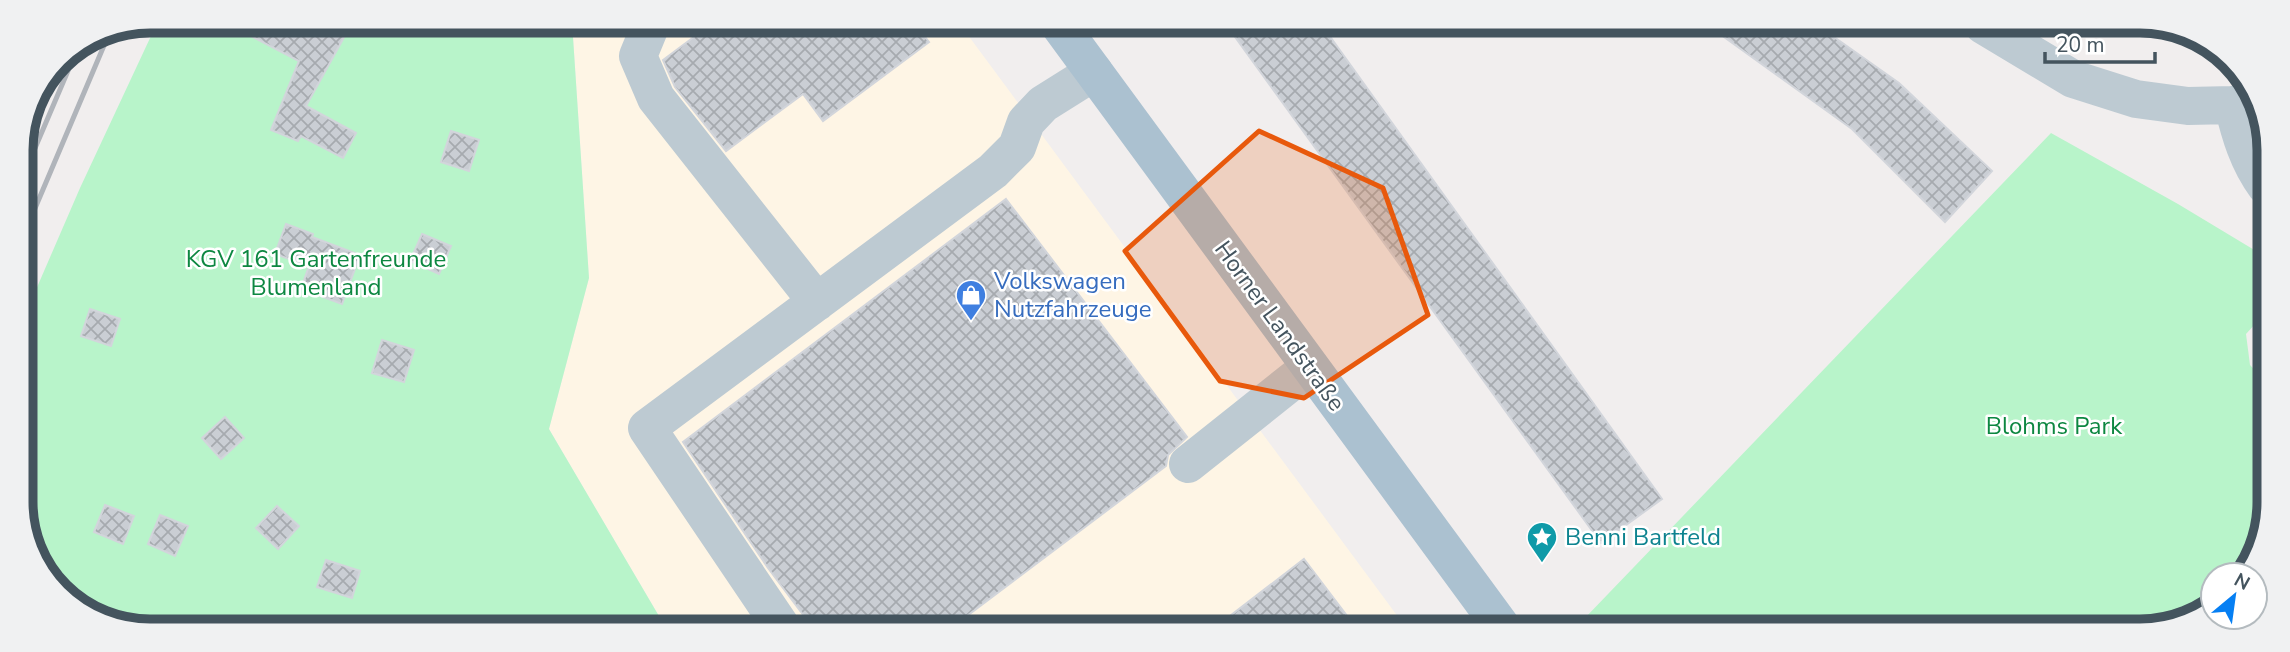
<svg xmlns="http://www.w3.org/2000/svg" width="2290" height="652" font-family="'Nunito Sans',sans-serif">
<style>
.commercial{fill:#fef5e5}
.green{fill:#b8f4ca}
.building{fill:url(#building-cross-hatch);stroke:#d2d5db;stroke-width:2}
.lines{fill:none;stroke-linecap:round;stroke-linejoin:round}
.minor{stroke:#bdcad2;stroke-width:38}
.major{stroke:#abc1d0;stroke-width:38}
.rail{stroke:#b0b4ba;stroke-width:5}
.marked{fill:#e8590c;fill-opacity:0.2;stroke:#e8590c;stroke-width:5;stroke-linejoin:round}
.labels{text-anchor:middle;dominant-baseline:central;stroke-width:5;stroke-linejoin:round;paint-order:stroke}
.park-label{font-size:24px;fill:#0d8741;stroke:#fff}
.shop-label{font-size:24px;fill:#366cbe;stroke:#fff;text-anchor:start}
.street-label{font-size:24px;fill:#44545e;stroke:#fff}
.culture-label{font-size:24px;fill:#0d838f;stroke:#fff;text-anchor:start}
.rim{fill:none;stroke:#44545e;stroke-width:9}
</style>
<defs>
<pattern id="building-cross-hatch" width="8" height="8" patternUnits="userSpaceOnUse" patternTransform="scale(1.75)"><rect width="8" height="8" fill="#caced4"/><path d="M0 0l8 8M0 8l8-8" fill="none" stroke="#a6aaaf"/></pattern>
</defs>
<rect width="100%" height="100%" fill="#f1eeee"/>
<path class="commercial" d="M572,22L959,23L1407,629L666,628L549,429L589,278Z"/>
<path class="green" d="M158,21L572,22L589,278L549,429L666,628L117,627L59,593L23,526L22,322L80,188Z
M2051,133L2178,204L2266,257V312L2246,334L2250,365L2265,381V535L2238,575H2213V606L2148,631L1591,630L1584,619Z"/>
<path class="building" d="M222,21H353L306,106L356,133L343,158L301,136L298,141L271,130L299,61Z
M714,22L914,23L929,42L823,121L803,94L726,151L675,87L663,60Z
M1225,23L1321,24L1662,499L1601,543Z
M1706,24L1817,25L1899,83L1992,171L1945,222L1852,129Z
M451,131L479,140L469,171L441,162Z
M1006,199L1187,437L1168,455L1166,466L951,628H813L768,568L683,442Z
M286,224L313,234L312,237L360,255L342,304L301,289L309,266L275,254Z
M422,234L451,246L439,274L410,261Z
M90,309L120,319L111,346L81,336Z
M382,340L414,350L404,382L372,373Z
M225,417L244,438L221,459L202,438Z
M105,505L134,516L123,544L94,532Z
M277,506L299,526L278,549L256,528Z
M160,515L188,526L175,556L148,544Z
M1304,559L1357,629H1213Z
M326,560L360,571L352,598L317,587Z"/>
<g class="lines">
<path class="minor" d="M652,22L638,56L656,98L817,302
M1983,25L2073,79L2136,99L2188,106L2233,105L2254,101
M2233,105C2240,134 2248,162 2266,186
M1188,464L1310,367
M782,628L647,428L993,171L1017,147L1026,122L1043,104L1094,72"/>
<path class="major" d="M1058,23L1503,629"/>
<path class="rail" d="M21,181L79,45
M22,239L111,29"/>
</g>
<path class="marked" d="M1259,131L1383,188L1428,315L1304,398L1220,381L1125,251Z"/>
<defs>
<g id="shop-pin" transform="scale(1.575)"><path d="M0 17L-7.5 6A9.5 9.5 0 1 1 7.5 6Z" fill="#3f7fe0" stroke="#fff"/><path d="M-5-2.5h2.3a2.7 3.5 0 0 1 5.4 0H5L5.5 6h-11ZM-1.5-2.5h3a1.5 2.3 0 0 0-3 0Z" fill="#fff"/></g>
<g id="sight-pin" transform="scale(1.575)"><path d="M0 17L-7.5 6A9.5 9.5 0 1 1 7.5 6Z" fill="#0f9aa8" stroke="#fff"/><path d="M0-6L1.8-2.2L6-1.7L2.9 1.2L3.7 5.4L0 3.3L-3.7 5.4L-2.9 1.2L-6-1.7L-1.8-2.2Z" fill="#fff"/></g>
</defs>
<g fill-rule="evenodd">
<use href="#shop-pin" x="971" y="295"/>
<use href="#sight-pin" x="1542" y="537"/>
</g>
<g class="labels">
<g class="park-label">
<text x="316" y="259">KGV 161 Gartenfreunde<tspan x="316" dy="28">Blumenland</tspan></text>
<text x="2054" y="426">Blohms Park</text>
</g>
<g class="shop-label">
<text x="994" y="281">Volkswagen<tspan x="994" dy="28">Nutzfahrzeuge</tspan></text>
</g>
<g class="street-label">
<text transform="translate(1280 326) rotate(54)">Horner Landstraße</text>
</g>
<g class="culture-label">
<text x="1565" y="537">Benni Bartfeld</text>
</g>
</g>
<path d="M0 0H2290V652H0ZM150 33H2140A117 117 0 0 1 2257 150V502A117 117 0 0 1 2140 619H150A117 117 0 0 1 33 502V150A117 117 0 0 1 150 33Z" fill="#f0f1f2" fill-rule="evenodd"/>
<path class="rim" d="M150 33H2140A117 117 0 0 1 2257 150V502A117 117 0 0 1 2140 619H150A117 117 0 0 1 33 502V150A117 117 0 0 1 150 33Z"/>
<g transform="translate(2234 596) rotate(29)"><circle r="33" fill="#ffffff" stroke="#b4bbbf" stroke-width="2"/>
<path d="M0-5L12 26L0 18L-12 26Z" fill="#067ff3"/>
<text y="-10" font-size="19" font-weight="bold" text-anchor="middle" fill="#44545e">N</text>
</g>
<path d="M2045 52v10h110v-10" fill="none" stroke="#44545e" stroke-width="3.5"/>
<text x="2056" y="52" font-size="21" fill="#44545e" stroke="#ffffff" stroke-width="5" paint-order="stroke">20 m</text>
</svg>
